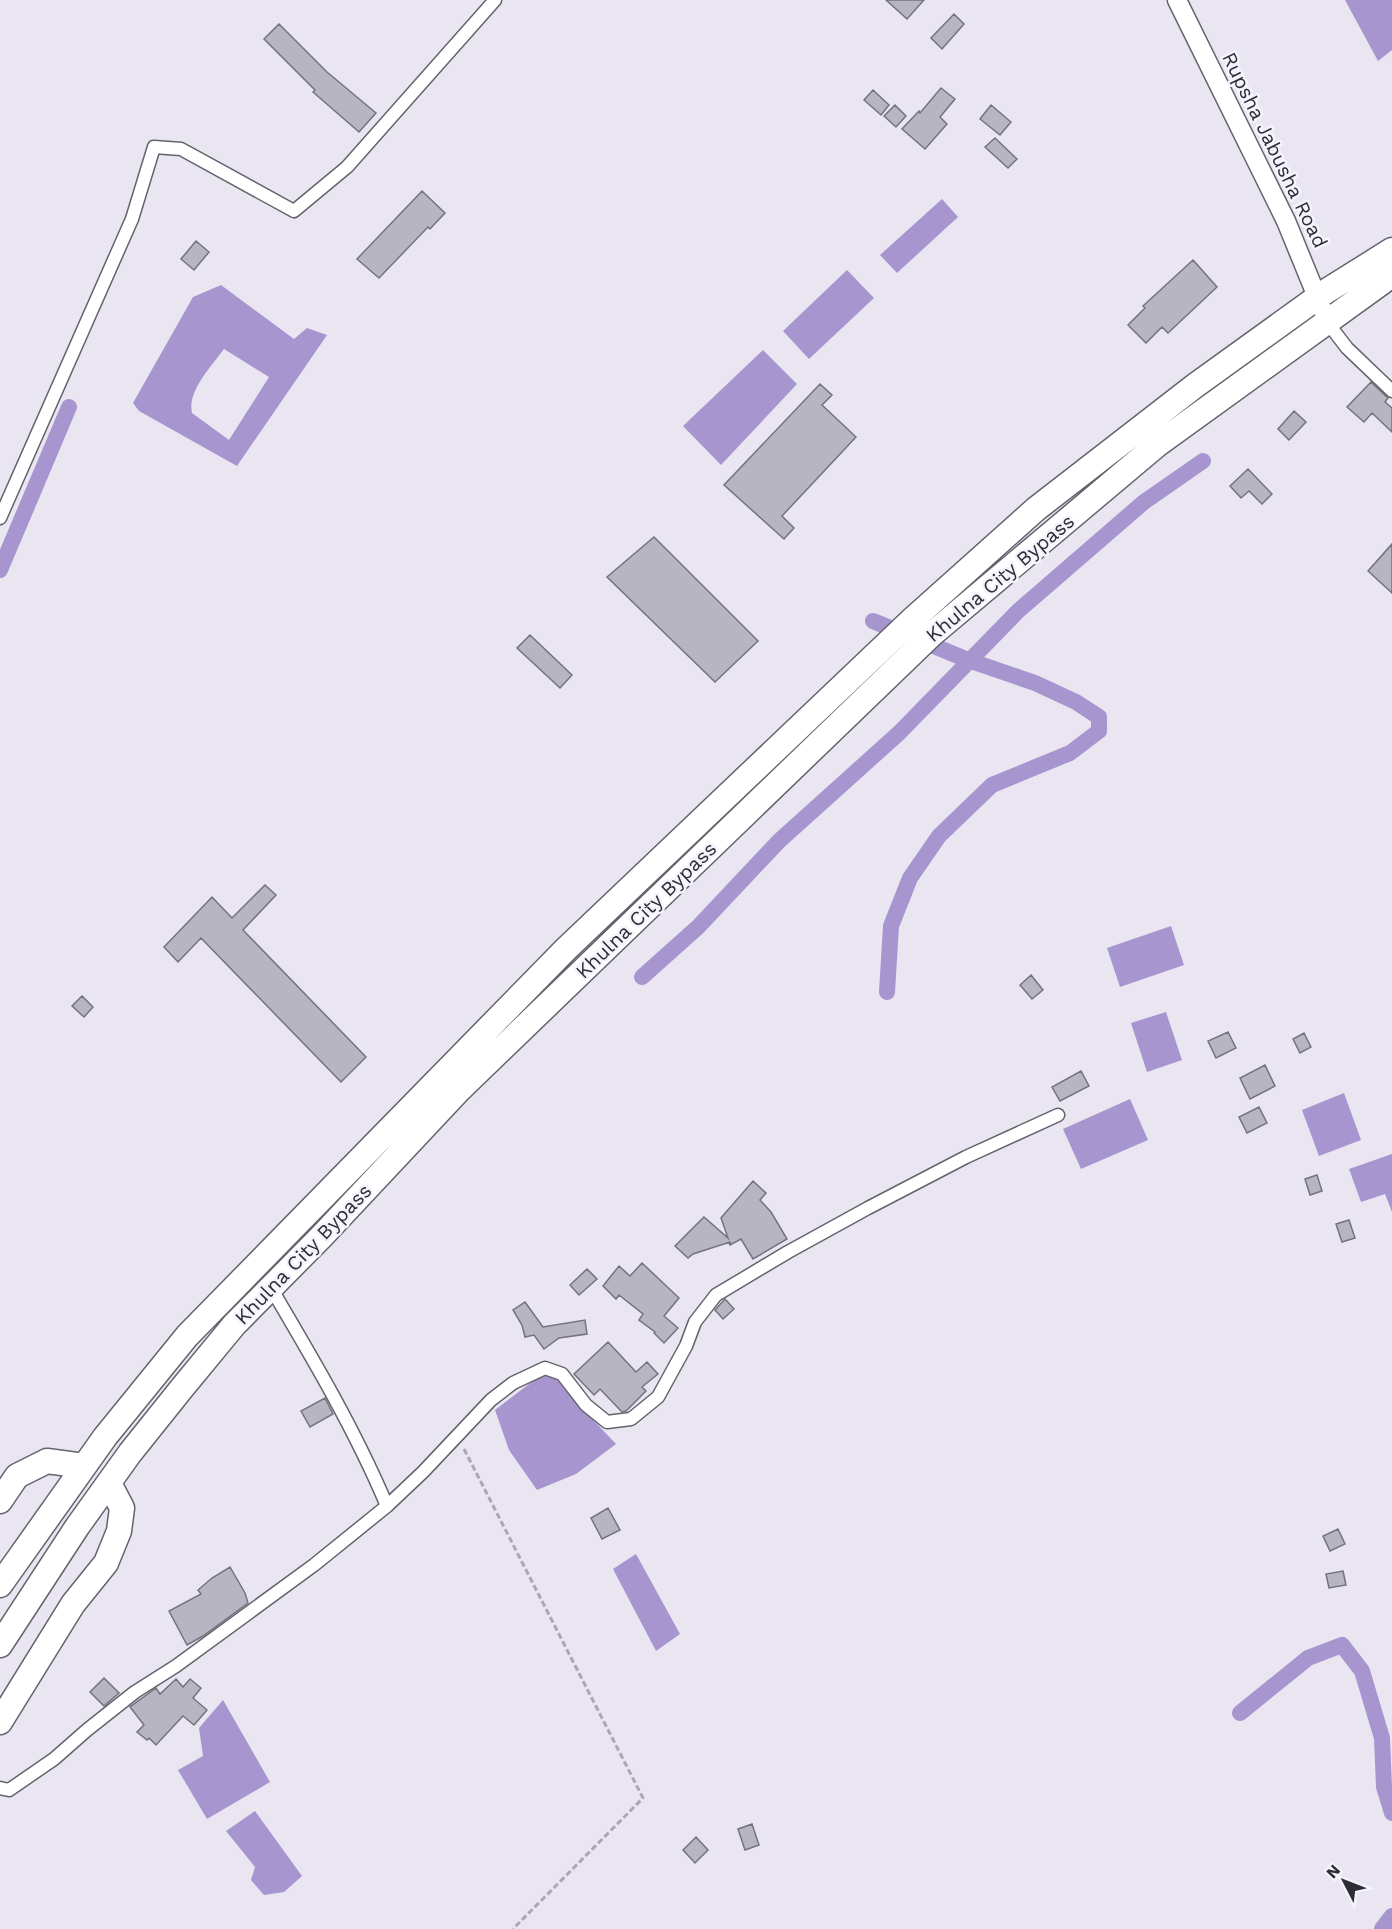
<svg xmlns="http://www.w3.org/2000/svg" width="1392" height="1929" font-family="'Work Sans',sans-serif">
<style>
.water{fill:#a695cf;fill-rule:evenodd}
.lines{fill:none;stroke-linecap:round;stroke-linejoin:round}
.canal{stroke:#a695cf;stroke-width:16}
.building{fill:#b8b5c2;stroke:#75727d;stroke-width:1.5}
.street-casing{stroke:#65626d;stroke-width:15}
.secondary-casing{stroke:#65626d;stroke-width:21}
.highway-casing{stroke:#65626d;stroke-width:27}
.path{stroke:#aaa7b1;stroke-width:3;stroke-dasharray:6 3;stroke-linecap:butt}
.street{stroke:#fff;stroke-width:12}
.secondary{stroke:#fff;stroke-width:18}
.highway{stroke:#fff;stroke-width:24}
.labels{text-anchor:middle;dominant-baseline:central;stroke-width:5;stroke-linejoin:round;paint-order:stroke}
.street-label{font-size:20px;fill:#2e2d32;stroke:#f6f3fe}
</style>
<rect width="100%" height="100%" fill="#e9e6f2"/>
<path class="water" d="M1345,0H1392V50L1378,61Z
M942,199L958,217L897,273L880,255Z
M847,270L874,298L809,359L783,331Z
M221,285L294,339L307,328L327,335L237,466L139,411L133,403L193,297ZM224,349L269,377L229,440L192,413C187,391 211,367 224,349Z
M763,350L797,384L721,465L683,426Z
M1171,926L1184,965L1120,987L1107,948Z
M1166,1012L1182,1060L1147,1072L1131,1023Z
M1344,1093L1361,1140L1319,1156L1302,1110Z
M1130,1099L1148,1140L1081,1169L1063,1129Z
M1392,1154V1212L1385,1194L1361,1202L1349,1169Z
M541,1375L561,1379L578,1404L616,1444L576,1474L537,1490L509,1450L495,1410Z
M636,1554L680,1634L656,1651L613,1569Z
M223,1700L270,1782L207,1819L178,1770L203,1756L199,1728Z
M255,1811L302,1876L284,1892L264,1895L251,1880L255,1867L226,1831Z"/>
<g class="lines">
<path class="canal" d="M0,570L69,407
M873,621L968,660L1035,683L1076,702L1099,717V731L1070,753L992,785L939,836L910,878L891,926L887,992
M642,977L698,927L779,841L899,733L1018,611L1144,502L1203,461
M1240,1713L1308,1658L1342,1645L1362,1671L1382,1738L1384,1787L1392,1813
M1382,1929L1392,1916"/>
</g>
<path class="building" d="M886,0H924L907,19Z
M954,14L964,24L942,49L931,38Z
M279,24L327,72L376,113L359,132L313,92L315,90L264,39Z
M941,88L955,99L940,117L947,124L925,149L902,129L919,111L920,113Z
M873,90L889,105L881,115L864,100Z
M895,105L906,116L896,127L884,116Z
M991,105L1011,122L1000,135L980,119Z
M995,138L1017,159L1008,168L985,147Z
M422,191L445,213L430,229L428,227L379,278L357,259Z
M196,241L209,252L194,270L181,259Z
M1193,260L1217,287L1168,333L1162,327L1146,343L1128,325L1145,308L1143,306Z
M1371,382L1388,398L1385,402L1392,408V432L1372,413L1364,422L1347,407Z
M820,384L832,395L822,405L856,437L782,516L794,528L784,539L724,485Z
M1294,411L1306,422L1289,440L1278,429Z
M1248,469L1272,494L1262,504L1249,491L1241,498L1230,486Z
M654,537L758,641L715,682L607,577Z
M1392,544V593L1368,571Z
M530,635L572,675L560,688L517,648Z
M265,885L276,895L243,930L366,1057L341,1082L201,938L178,962L164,947L212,897L232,918Z
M1031,975L1043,990L1032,999L1020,985Z
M82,996L93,1007L84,1017L72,1006Z
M1228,1032L1236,1048L1216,1058L1208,1041Z
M1304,1033L1311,1047L1300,1053L1293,1039Z
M1265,1065L1275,1086L1250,1099L1240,1078Z
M1081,1071L1089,1086L1060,1101L1052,1087Z
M1259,1107L1267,1123L1247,1133L1239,1117Z
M1317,1175L1322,1191L1310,1195L1305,1179Z
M753,1181L766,1193L760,1200L771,1212L787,1239L753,1259L741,1239L730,1245V1242L693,1254L688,1258L675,1246L704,1217L728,1238L721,1218Z
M1349,1220L1355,1238L1342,1242L1336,1224Z
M642,1263L679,1298L664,1316L678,1328L664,1343L654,1333L655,1332L639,1320L643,1314L619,1295L616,1299L603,1286L619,1266L630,1276Z
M587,1269L597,1279L579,1295L570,1285Z
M725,1299L734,1309L723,1319L715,1310Z
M525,1302L543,1327L585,1320L587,1334L559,1338L544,1349L534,1335L525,1337L522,1325L513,1310Z
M608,1342L636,1372L647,1362L658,1374L642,1387L646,1391L626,1411L622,1412L600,1389L594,1395L574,1374Z
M325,1398L333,1414L310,1427L301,1411Z
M608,1508L620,1530L602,1539L591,1518Z
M1338,1529L1345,1544L1330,1551L1323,1536Z
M230,1567L245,1593L248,1603L203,1636L187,1645L169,1611L201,1594L198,1590L212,1578Z
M1343,1571L1346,1585L1329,1588L1326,1574Z
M104,1678L119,1693L104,1706L90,1692Z
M176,1679L183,1687L190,1679L201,1688L193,1698L207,1710L194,1725L183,1716L156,1745L149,1738L147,1740L137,1732L144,1725L130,1707L156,1688L160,1694Z
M752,1824L759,1845L745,1850L738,1829Z
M696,1837L708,1850L695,1863L683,1850Z"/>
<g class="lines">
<g class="street-casing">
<path id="street" d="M1327,322L1347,348L1392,391
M0,518L132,219L154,147L181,149L294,211L347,167L495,0
M271,1288C313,1359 355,1430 387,1506
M0,1788L9,1790L54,1759L87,1730L135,1692L176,1666L314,1565L387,1506L423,1472L491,1400L513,1383L545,1368L562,1374L586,1405L607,1422L631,1419L658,1397L686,1346L695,1322L716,1295L788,1252L868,1208L966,1157L1058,1115"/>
</g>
<g class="secondary-casing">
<path id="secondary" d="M1177,0L1286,221L1322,309"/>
</g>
<g class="highway-casing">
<path id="highway" d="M0,1501L17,1476L47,1461L84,1466
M0,1585L105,1437L187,1336L566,949L913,619L1036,509L1196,385L1325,292L1392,250
M0,1645L77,1527L130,1453L182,1388L234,1325L322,1236L459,1090L931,635L1158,444L1392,275
M0,1722L73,1604L106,1563L119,1531L122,1508L109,1483"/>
</g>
<path class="path" d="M464,1449L643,1798L513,1929"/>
<use href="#street" class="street"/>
<use href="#secondary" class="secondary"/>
<use href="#highway" class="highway"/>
</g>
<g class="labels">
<g class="street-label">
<text transform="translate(1275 150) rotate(64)">Rupsha Jabusha Road</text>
<text transform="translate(1000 578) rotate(-40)">Khulna City Bypass</text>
<text transform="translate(646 910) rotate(-44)">Khulna City Bypass</text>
<text transform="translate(303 1254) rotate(-46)">Khulna City Bypass</text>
</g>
</g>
<g transform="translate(1344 1881) rotate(312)" stroke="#f6f3fe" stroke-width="4.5" paint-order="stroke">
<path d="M0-4.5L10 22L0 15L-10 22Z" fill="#2e2d32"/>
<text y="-9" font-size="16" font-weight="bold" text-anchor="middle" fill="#2e2d32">N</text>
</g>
</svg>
